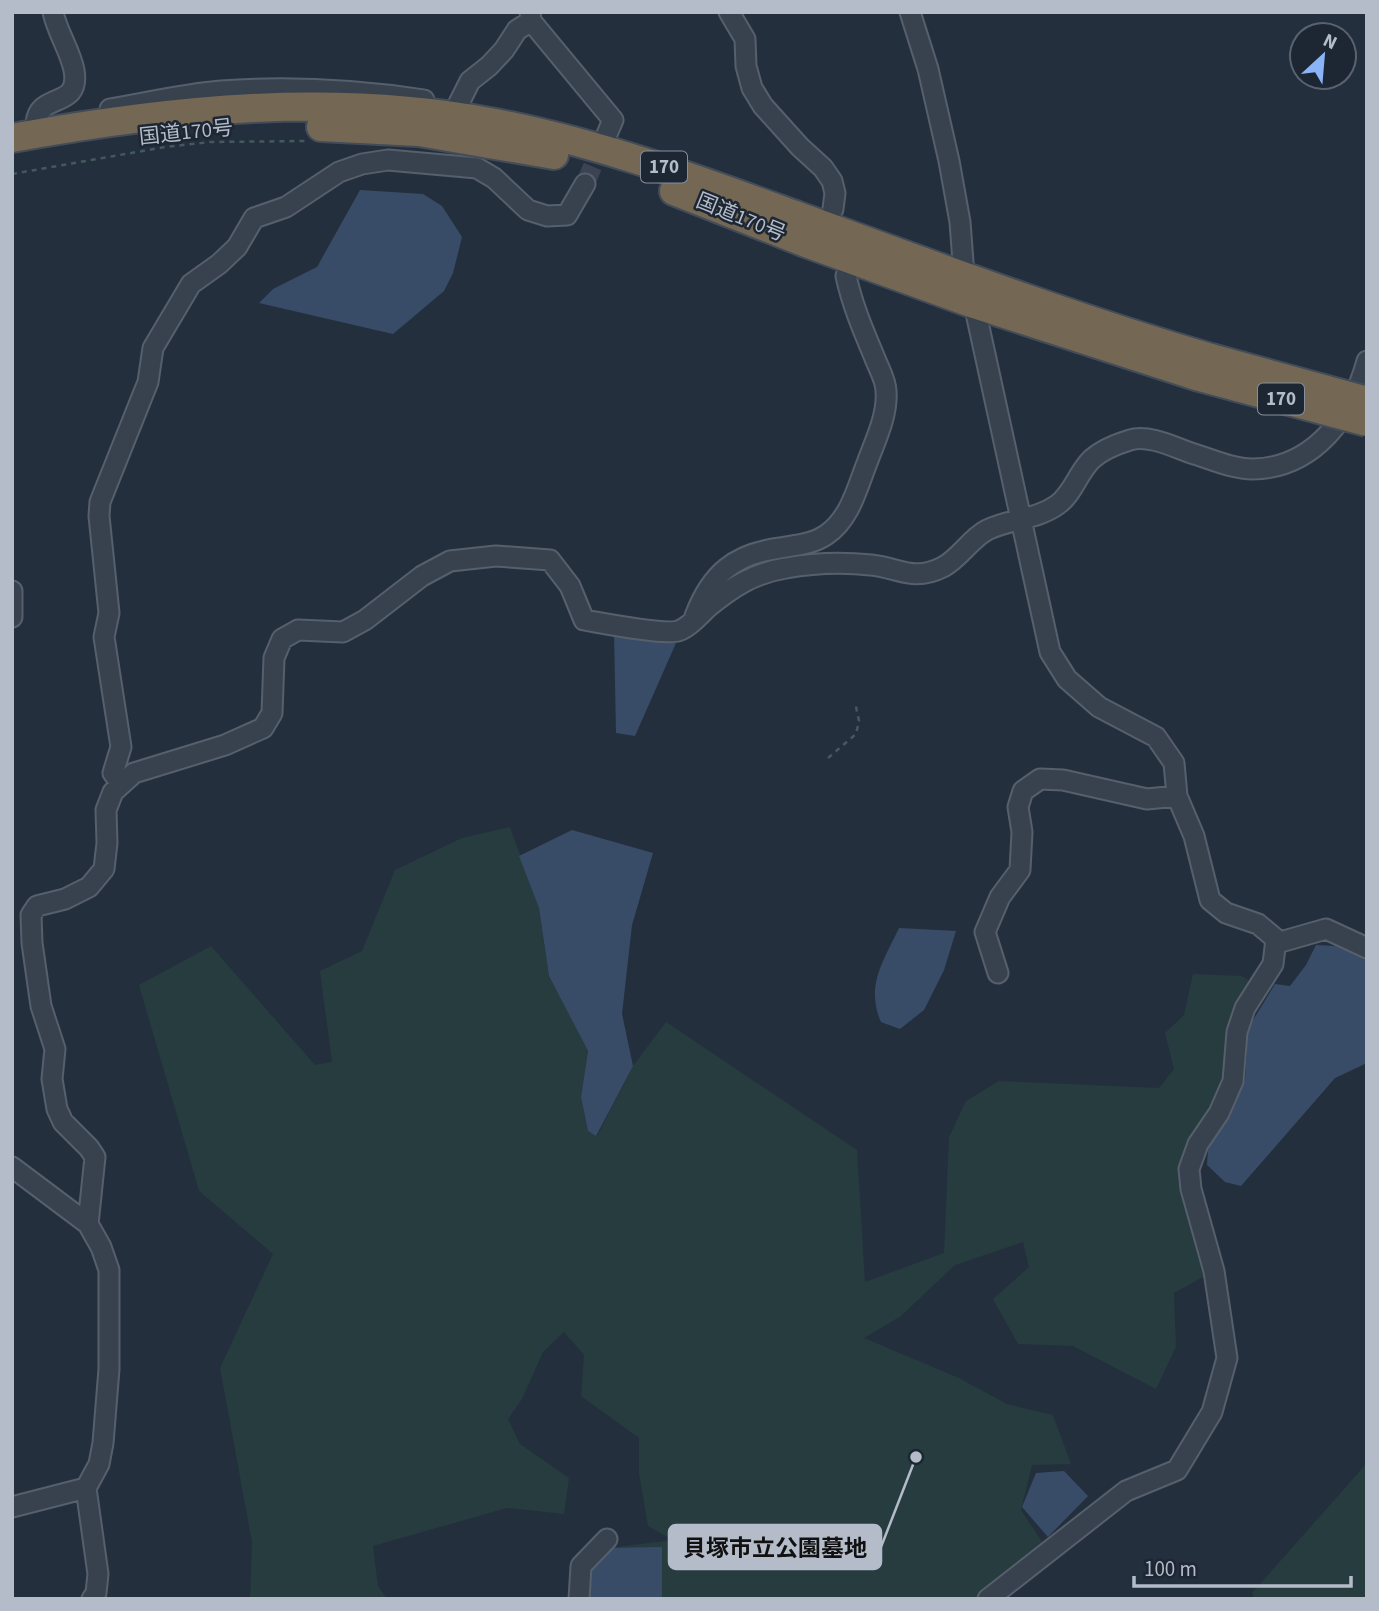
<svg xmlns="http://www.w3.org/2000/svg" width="1379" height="1611" font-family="'Source Sans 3','Noto Sans JP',sans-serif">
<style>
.green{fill:#263c3f}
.water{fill:#394c67}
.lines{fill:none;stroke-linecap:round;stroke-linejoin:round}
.minor-tunnel{stroke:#3a4453;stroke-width:19;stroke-dasharray:19 10;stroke-linecap:butt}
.minor-casing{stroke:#565f6c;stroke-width:23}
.highway-casing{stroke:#434c59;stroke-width:32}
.path{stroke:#44595c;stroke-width:2.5;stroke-dasharray:5 5;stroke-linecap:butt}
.minor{stroke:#38414e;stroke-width:19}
.highway{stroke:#746855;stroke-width:28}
.highway-bridge-casing{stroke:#434c59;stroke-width:32;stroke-linecap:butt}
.highway-bridge{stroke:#746855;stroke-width:28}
.labels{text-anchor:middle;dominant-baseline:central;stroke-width:5;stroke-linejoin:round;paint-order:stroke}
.shield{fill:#1d2633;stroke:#878f9c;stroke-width:2}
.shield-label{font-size:19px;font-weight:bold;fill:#b4bcc9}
.street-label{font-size:21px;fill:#b4bcc9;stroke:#1d2633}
.leader{fill:none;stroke:#b4bcc9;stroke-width:2.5}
.callout-dot{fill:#b4bcc9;stroke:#1d2633;stroke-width:2.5}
.callout{fill:#b4bcc9;stroke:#b4bcc9;stroke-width:2.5}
.callout-label{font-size:23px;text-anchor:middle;font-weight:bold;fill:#111}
</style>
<rect width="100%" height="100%" fill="#242f3e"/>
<path class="green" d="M510,827L539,908L549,976L588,1051L581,1097L588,1131L597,1136L633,1066L666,1022L857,1150L865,1282L944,1253L949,1137L966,1101L999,1081L1159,1088L1174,1069L1165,1033L1184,1015L1193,974L1242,976L1250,981L1225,1040L1233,1081L1189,1169L1214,1271L1174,1293L1176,1347L1156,1389L1073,1346L1018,1344L993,1299L1029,1267L1023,1242L955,1265L901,1316L864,1338L959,1378L1007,1404L1053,1415L1071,1464L1032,1465L1021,1510L1043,1543L988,1599H586L608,1548L673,1540L648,1526L639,1473V1438L581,1396L584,1355L564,1332L543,1352L522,1399L508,1419L520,1444L569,1478L564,1514L507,1508L373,1546L378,1586L387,1599H250L252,1542L220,1368L273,1254L199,1191L139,985L211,946L315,1065L332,1062L320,971L362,951L395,870L462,838Z
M1367,1463V1599H1254L1252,1593Z"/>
<path class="water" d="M360,190L423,194L442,206L462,237L453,273L444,291L393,334L259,303L273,289L317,267Z
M614,631L676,643L635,736L616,733Z
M572,830L653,853L632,925L622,1014L633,1066L596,1136L588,1131L581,1097L588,1051L549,976L539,908L519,856Z
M899,928L956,931L944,970L924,1010L900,1029L881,1022C865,986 884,960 899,928Z
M1316,945L1335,946L1367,959V1063L1335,1078L1241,1186L1225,1182L1207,1165L1208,1150L1245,1079L1247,1049L1244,1035L1275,984L1290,986L1306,965Z
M1064,1471L1088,1496L1048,1537L1022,1507L1036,1473Z
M662,1547V1599H587L588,1573L608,1548Z"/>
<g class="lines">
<path class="minor-tunnel" d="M585,184L605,138"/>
<g class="minor-casing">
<path id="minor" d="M530,12L531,21L613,120L607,134
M729,12L745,39L746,66L752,88L763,106L800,147L823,168L832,181L835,193L833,209
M910,12L928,69L949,161L960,222L964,275L974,304L1050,652L1067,679L1099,707L1156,737L1174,763L1177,796L1194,836L1210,900L1226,913L1258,924L1276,939L1273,964L1245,1008L1237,1032L1233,1081L1219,1113L1198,1144L1189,1169L1191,1189L1214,1271L1227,1358L1212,1412L1177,1470L1126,1491L988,1599
M457,107L470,81L489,66L504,50L517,30L531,21
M110,109C147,103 183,94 221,91C288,86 357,90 424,100
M36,123C39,91 81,110 74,70C70,50 57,32 53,12
M12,591V617
M695,616C711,574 734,554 780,548C796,545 813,544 826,535C850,519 857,488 867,463C875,441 888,415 886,391C886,380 878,367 874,356C863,330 852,304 846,276
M121,784L113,773L121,747L104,637L109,613L99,516L100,502L148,382L153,348L191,284L219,264L237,247L254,218L286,207L339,172L362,164L388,160L477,168L494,178L528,210L547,216L567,215L585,184
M1276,939L1277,943L1326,929L1367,948
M998,973L985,932L1000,897L1020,870L1022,832L1018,807L1023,791L1040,779L1063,780L1147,799L1177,796
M12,1167L88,1224L101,1247L109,1270V1369L103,1443L99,1464L86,1488L98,1574L96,1593L92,1599
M88,1224L95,1157L89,1148L63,1122L57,1109L52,1079L55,1049L41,1006L32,943L31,915L37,906L65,899L89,887L104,869L107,843L106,810L113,792L134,773L225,745L263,728L272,713L274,658L282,639L298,630L343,632L365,620L422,576L450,561L496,556L550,560L570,586L584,620C602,623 663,635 678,631C688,628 700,615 707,608C732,587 754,573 786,568C813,563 844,562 871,565C900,568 913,582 943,567C960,558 970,539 987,530C1009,519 1036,520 1057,505C1073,494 1078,472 1092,459C1102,450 1117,444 1130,440C1148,434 1174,447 1191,453C1211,459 1232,469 1253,469C1314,468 1352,416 1367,361
M12,1507L86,1488
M579,1599L581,1566L607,1539"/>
</g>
<g class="highway-casing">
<path id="highway" d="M321,127L419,132L554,155
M12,138C171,109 335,92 495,123C600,143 699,180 798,216C935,266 1071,317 1211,358
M674,191L806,243L974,304L1196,376"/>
</g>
<path class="path" d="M12,174L165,147L210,142L305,141
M828,758L856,734L859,721L855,702"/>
<use href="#minor" class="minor"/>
<use href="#highway" class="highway"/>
<g class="highway-bridge-casing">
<path id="highway-bridge" d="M1211,358L1367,401
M1196,376L1367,422"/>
</g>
<use href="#highway-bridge" class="highway-bridge"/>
</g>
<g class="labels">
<g class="shield">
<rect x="641" y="151.5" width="46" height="31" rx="5"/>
<rect x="1258" y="383.5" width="46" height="31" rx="5"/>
</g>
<g class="shield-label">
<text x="664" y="167">170</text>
<text x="1281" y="399">170</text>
</g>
<g class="street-label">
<text transform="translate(186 132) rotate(-6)">国道170号</text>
<text transform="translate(741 217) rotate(22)">国道170号</text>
</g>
</g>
<path class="leader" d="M916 1457L881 1547"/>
<circle class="callout-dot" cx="916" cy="1457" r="7"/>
<rect class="callout" x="669" y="1525" width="212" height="44" rx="7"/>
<g class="callout-label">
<text x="775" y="1556">貝塚市立公園墓地</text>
</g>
<rect width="1379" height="1611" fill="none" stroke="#b4bcc9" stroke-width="28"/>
<g transform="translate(1323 56) rotate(26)"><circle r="33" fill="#1d2633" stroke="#59626f" stroke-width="2"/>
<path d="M0-5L12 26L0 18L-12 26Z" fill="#8ab4f8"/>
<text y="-10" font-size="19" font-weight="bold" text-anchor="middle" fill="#b4bcc9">N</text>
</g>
<path d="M1134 1576v10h217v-10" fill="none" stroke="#b4bcc9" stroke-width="3.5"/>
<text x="1144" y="1576" font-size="21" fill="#b4bcc9" stroke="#1d2633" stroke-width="5" paint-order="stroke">100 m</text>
</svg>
